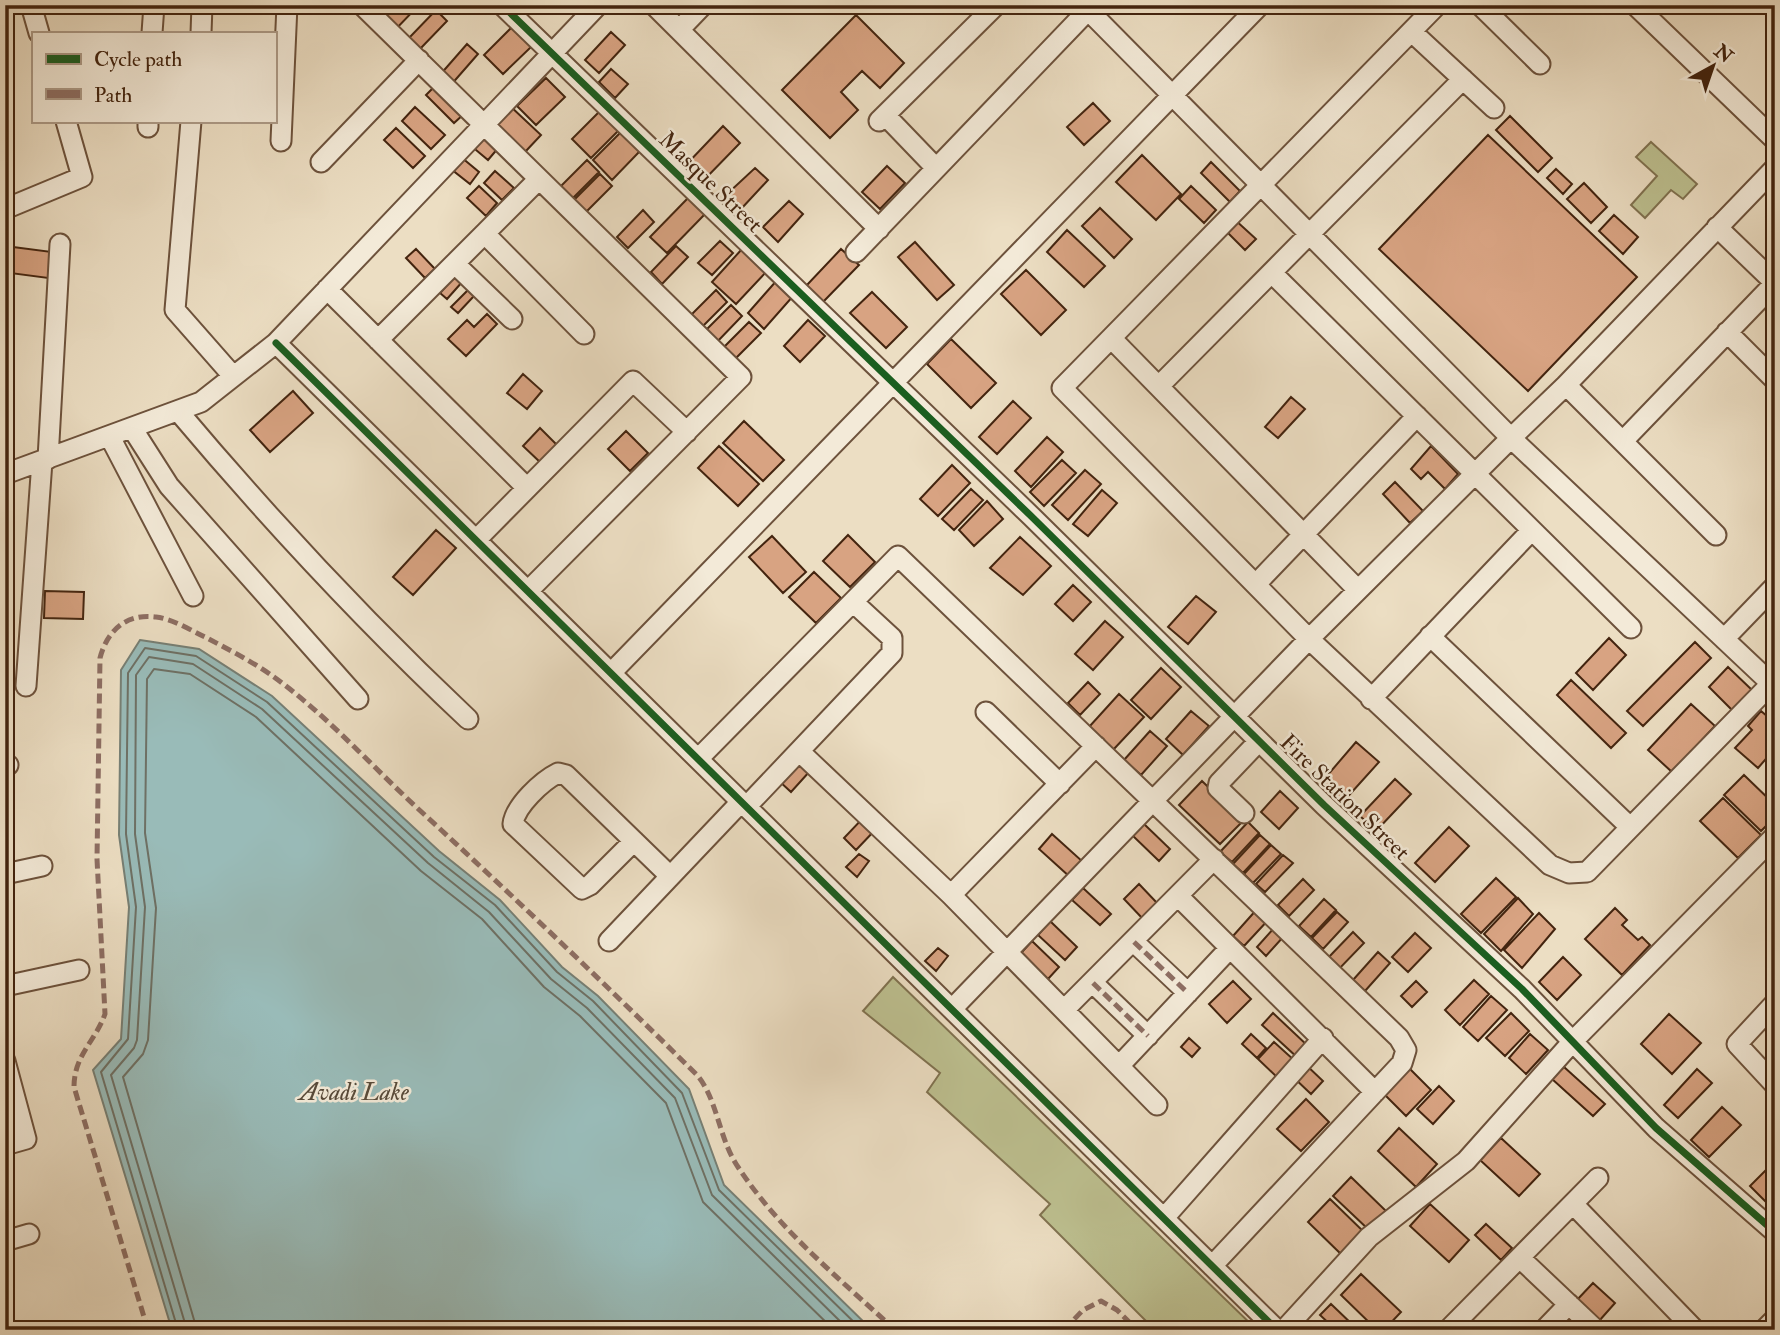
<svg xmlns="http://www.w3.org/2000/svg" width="1780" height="1335" font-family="'IM FELL Double Pica',serif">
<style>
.green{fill:#bdc090;stroke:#807250;stroke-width:2}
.water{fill:#99bbb8;stroke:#777f74;stroke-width:2}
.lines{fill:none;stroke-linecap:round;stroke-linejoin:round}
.shore{stroke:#6e7064;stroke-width:2}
.building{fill:#d8a382;stroke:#43240f;stroke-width:2}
.minor-casing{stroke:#6d523c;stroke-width:23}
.minor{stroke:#f3ead8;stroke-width:19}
.quiet{stroke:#8d6e63;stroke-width:5;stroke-dasharray:10 5;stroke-linecap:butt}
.cycleway-casing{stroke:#f3ead8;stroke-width:11}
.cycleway{stroke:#1b5e20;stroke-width:7}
.labels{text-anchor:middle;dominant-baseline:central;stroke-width:5;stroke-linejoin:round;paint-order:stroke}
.street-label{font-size:23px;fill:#43240f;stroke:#f3ead8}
.water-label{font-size:24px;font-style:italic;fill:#584a39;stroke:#f3ead8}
</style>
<rect width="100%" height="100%" fill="#ecdec3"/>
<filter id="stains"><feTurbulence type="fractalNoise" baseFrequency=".00286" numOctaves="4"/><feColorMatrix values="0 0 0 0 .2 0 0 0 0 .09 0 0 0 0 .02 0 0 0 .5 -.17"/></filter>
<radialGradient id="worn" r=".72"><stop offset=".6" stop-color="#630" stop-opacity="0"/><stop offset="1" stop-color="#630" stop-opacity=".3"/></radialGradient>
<path class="green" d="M1651,142L1697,184L1683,199L1671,190L1645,218L1631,205L1657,176L1636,157Z
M893,977L1257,1330H1155L1040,1215L1050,1204L927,1092L940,1073L863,1011Z"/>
<path class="water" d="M140,640L199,649L272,696L439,851L500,900L562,967L598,996L689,1089L724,1185L872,1330H172L93,1070L121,1039L129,907L119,835L121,670Z"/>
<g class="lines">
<path class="shore" d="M178,1330L101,1072L128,1039L136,907L126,834L128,673L145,648L196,656L267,702L434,857L495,905L557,972L593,1001L682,1093L719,1190L862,1330
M187,1330L111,1075L134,1048L137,1040L145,907L135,834L136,675L149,657L193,664L262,709L428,863L489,912L551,979L587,1008L675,1098L712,1195L849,1330
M197,1330L123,1077L143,1054L148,1040L156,908L145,833L147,679L154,669L190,674L256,717L421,871L482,919L544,987L580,1016L666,1103L703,1202L834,1330"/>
</g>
<path class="building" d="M375,5H419L394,31Z
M436,10L447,21L419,50L408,39Z
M856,15L904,63L880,88L862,71L841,92L858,110L830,138L782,90Z
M512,27L531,47L503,74L484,55Z
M611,32L625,45L599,73L585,60Z
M467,44L478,54L450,86L439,76Z
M611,69L628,84L615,98L599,82Z
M546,78L565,97L536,125L517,106Z
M437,84L465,113L454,123L426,95Z
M1093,103L1110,121L1084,145L1067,127Z
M509,105L541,135L525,152L493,122Z
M415,107L445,135L431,149L402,121Z
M600,111L619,130L591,158L572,139Z
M1510,116L1552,158L1538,172L1496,130Z
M723,126L740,143L701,183L684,167Z
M396,128L425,156L413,168L384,140Z
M481,132L499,147L488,160L470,145Z
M621,132L640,151L612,180L593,160Z
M1488,135L1637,277L1528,391L1379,249Z
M1142,155L1181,194L1156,220L1116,182Z
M461,157L479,172L470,184L451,169Z
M587,160L599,172L573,198L561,186Z
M1211,162L1240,191L1230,202L1201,173Z
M887,166L905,183L880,209L862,192Z
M755,168L768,180L741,209L726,195Z
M1556,169L1572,184L1563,194L1547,178Z
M495,171L514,188L502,200L484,183Z
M600,174L612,186L586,212L574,200Z
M1584,183L1607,207L1591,223L1567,199Z
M479,186L497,203L486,216L467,198Z
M1191,186L1216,210L1204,223L1179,199Z
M689,197L706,213L667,253L650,237Z
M789,201L803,214L778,242L763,227Z
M1100,208L1132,239L1114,258L1082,226Z
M643,210L654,222L628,248L617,237Z
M1614,215L1638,237L1623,254L1599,231Z
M1233,218L1256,239L1245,250L1223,228Z
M1067,230L1105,266L1084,287L1047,252Z
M720,241L733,253L712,275L698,263Z
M915,242L954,285L937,300L898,257Z
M676,246L688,257L662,284L651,272Z
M13,247L52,252L48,278L10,273Z
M416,249L435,269L425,278L406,258Z
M742,249L767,271L736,304L712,282Z
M841,249L859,265L823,302L806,286Z
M1026,270L1066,310L1041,335L1001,294Z
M456,275L463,281L447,299L440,293Z
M778,279L794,295L764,329L748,313Z
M468,290L474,296L458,313L451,307Z
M716,290L727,302L701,328L690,316Z
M872,292L907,327L886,348L850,313Z
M731,305L742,316L716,343L705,331Z
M487,314L497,324L466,356L448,339L467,320L474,327Z
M808,320L825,336L800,362L784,346Z
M749,322L761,333L735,359L723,348Z
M951,339L996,383L971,408L927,364Z
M523,374L542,391L527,409L507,393Z
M293,391L313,413L270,452L250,430Z
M1291,397L1305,409L1278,438L1265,427Z
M1013,401L1031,418L997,454L979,437Z
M744,421L784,460L763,481L723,443Z
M540,428L558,446L541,463L523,446Z
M626,431L648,453L630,471L608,449Z
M1047,437L1063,452L1031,487L1015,471Z
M719,446L759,484L738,506L698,468Z
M1431,446L1458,474L1445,489L1428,472L1421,479L1411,469Z
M1062,460L1076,473L1044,506L1030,492Z
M952,465L970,483L938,516L920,499Z
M1085,470L1101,484L1068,520L1052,505Z
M1395,482L1423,511L1410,523L1383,494Z
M971,489L983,500L954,530L942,519Z
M1102,490L1117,503L1088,536L1073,524Z
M987,501L1003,519L974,546L959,530Z
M436,530L456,548L413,595L393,577Z
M848,535L875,562L850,587L823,561Z
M772,536L806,572L783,593L749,557Z
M1020,537L1051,566L1023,595L990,568Z
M814,572L841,598L816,623L789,597Z
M1073,585L1091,602L1073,621L1055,604Z
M45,591L84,592L83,619L44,618Z
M1196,596L1216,612L1188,644L1168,627Z
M1105,621L1123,637L1093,670L1075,654Z
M1609,638L1626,655L1593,690L1576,673Z
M1695,642L1711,658L1643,726L1627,711Z
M1728,667L1752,690L1732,710L1709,687Z
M1161,668L1181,687L1151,719L1131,700Z
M1571,680L1626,733L1611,748L1557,695Z
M1088,682L1100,694L1080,715L1068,703Z
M1119,694L1144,717L1113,750L1089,727Z
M1691,704L1715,726L1672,772L1648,750Z
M1191,711L1209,726L1183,755L1166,739Z
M1761,711L1775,723V757L1771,753L1758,768L1735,748L1752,730L1748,726Z
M1150,731L1167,746L1141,775L1124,760Z
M1356,742L1379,762L1342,803L1320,784Z
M798,759L810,771L791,792L778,780Z
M1744,775L1775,805V817L1761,831L1724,795Z
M1395,779L1411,794L1376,831L1360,816Z
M1202,781L1243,821L1220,844L1179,805Z
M1280,791L1298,808L1279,829L1261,812Z
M1723,798L1761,835L1738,858L1700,821Z
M863,818L876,829L856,850L844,838Z
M1248,822L1259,833L1232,862L1220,852Z
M1143,823L1170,849L1159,861L1132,835Z
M1449,827L1469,846L1435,882L1415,863Z
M1052,834L1083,862L1070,877L1039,849Z
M1260,835L1270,844L1243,873L1233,864Z
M1271,845L1281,854L1253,883L1244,874Z
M859,854L869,861L857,877L846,867Z
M1283,855L1293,863L1265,892L1256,884Z
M1496,878L1516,897L1481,933L1461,914Z
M1303,879L1314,890L1289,916L1278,905Z
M1139,884L1158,904L1143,919L1124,899Z
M1083,888L1111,914L1100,925L1072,900Z
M1518,898L1533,914L1501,951L1484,934Z
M1324,899L1336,910L1311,937L1299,926Z
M1258,908L1270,918L1244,946L1233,936Z
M1615,908L1627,920L1622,925L1638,940L1642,937L1650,945L1622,975L1585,939Z
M1337,912L1348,922L1323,949L1312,938Z
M1539,913L1555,929L1522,968L1504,950Z
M1050,921L1077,947L1065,960L1038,935Z
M1274,928L1284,936L1266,956L1257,947Z
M1353,932L1364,943L1339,969L1327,959Z
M1415,933L1431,948L1408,972L1392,957Z
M1032,941L1059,967L1048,979L1021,953Z
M938,948L948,956L936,971L925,961Z
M1378,952L1390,963L1365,991L1353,980Z
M1563,957L1581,975L1557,1000L1539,982Z
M1474,980L1489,994L1460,1025L1445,1010Z
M1233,981L1251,999L1227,1023L1209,1004Z
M1416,981L1427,992L1412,1007L1401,996Z
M1491,996L1507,1010L1478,1041L1463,1027Z
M1273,1013L1309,1047L1298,1058L1262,1025Z
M1511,1013L1529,1031L1505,1056L1486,1038Z
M1669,1014L1701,1043L1672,1074L1641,1044Z
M1251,1034L1266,1048L1257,1058L1242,1044Z
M1530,1034L1548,1050L1526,1074L1509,1058Z
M1189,1038L1200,1048L1192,1057L1181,1047Z
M1274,1042L1295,1061L1279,1079L1258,1059Z
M1304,1063L1323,1081L1311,1094L1292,1076Z
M1406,1065L1431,1090L1406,1116L1381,1091Z
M1564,1067L1605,1104L1593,1116L1552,1079Z
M1697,1069L1712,1083L1678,1118L1664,1105Z
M1439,1086L1454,1101L1433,1124L1417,1109Z
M1306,1099L1329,1122L1301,1151L1277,1129Z
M1722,1107L1741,1125L1709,1157L1691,1140Z
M1399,1128L1437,1164L1416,1187L1378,1151Z
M1501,1138L1540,1174L1519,1196L1480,1160Z
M1775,1161V1196L1768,1204L1750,1186Z
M1351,1177L1386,1211L1369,1230L1333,1196Z
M1330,1199L1366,1234L1344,1257L1308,1222Z
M1430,1204L1469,1240L1449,1262L1410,1226Z
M1486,1224L1512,1248L1501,1260L1475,1235Z
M1361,1274L1401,1312L1384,1330H1377L1341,1295Z
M1593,1283L1615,1303L1599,1321L1576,1301Z
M1331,1304L1357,1329V1330H1336L1320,1315Z"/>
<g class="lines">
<g class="minor-casing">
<path id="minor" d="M31,5L39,33
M362,5L741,377L528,591
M502,5L1031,516L1324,805L1522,989L1656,1128L1775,1232
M654,5L879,229
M1083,5L1511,438L1566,385
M1480,5L1540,64
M1635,5L1775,140
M679,30L703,5
M1412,32L1494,108
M152,33L154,5
M201,33L202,5
M885,115L935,167
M191,121L175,310L233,376
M879,121L996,5
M148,127V121
M281,141L287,5
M321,162L419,60
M5,209L82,177L66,121
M1717,227L1775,283
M485,234L584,334
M856,252L1093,5
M455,264L512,319
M1273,274L1631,628
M327,289L527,488
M1727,332L1775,380
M1111,338L1437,5
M378,340L539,179
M276,343L1277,1330
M1159,386L1463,79
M178,411C269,519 365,622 468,719
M132,428L169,486L358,699
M110,437L193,596
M1623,441L1775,283
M48,459L60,244
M5,474L201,402L276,343L598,5
M1716,535L1566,385L1775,168
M476,540L633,381L687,432
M1256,584L1417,416
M1358,590L1111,338L1062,388L1309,639L1550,865L1569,873L1587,872L1771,684
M1430,636L1630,827
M1724,639L1775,586
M611,673L1260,5
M26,686L42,461
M1371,699L1531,531
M986,712L1060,784
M800,752L951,895L1157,1105
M698,759L898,556L1399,1038L1406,1050L1402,1063L1212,1266
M5,766L8,765
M746,807L892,653V638L853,602
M1244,813L1218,788L1219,783L1259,741
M634,841L590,885L582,889L513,824C515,806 542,781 558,773L566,775L670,876
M5,874L42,866
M951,895L1096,746
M1178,896L1375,1092
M609,941L741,802
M1134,942L1188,993
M1093,983L1148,1036
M5,986L79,970
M1775,1003L1737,1044L1775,1085
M952,1009L1309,639L1511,438L1775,687
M1064,1010L1214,859
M5,1061L26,1139L5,1145
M1119,1066L1230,948
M1573,1204L1695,1330
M1164,1218L1323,1038
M5,1241L29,1234
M1520,1258L1596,1330
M1284,1330L1369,1237L1466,1161L1574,1040L1775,836
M1448,1330L1598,1178
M1544,1330L1569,1304
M1764,1330L1775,1319"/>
</g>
<use href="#minor" class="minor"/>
<path class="quiet" d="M1134,942L1188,993
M1093,983L1148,1036
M148,1330L74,1087C74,1055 95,1042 105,1014L97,859L100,658C107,631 126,613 156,617C173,619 190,630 205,637C228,649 253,662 274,677C325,714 368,762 414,805C510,893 604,983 697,1075C718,1100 718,1137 738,1167C780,1231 840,1279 895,1330
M1064,1330L1083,1310L1101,1301L1117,1310L1137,1330"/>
<g class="cycleway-casing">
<path id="cycleway" d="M502,5L1031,516L1324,805L1522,989L1656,1128L1775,1232
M276,343L1277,1330"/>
</g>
<use href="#cycleway" class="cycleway"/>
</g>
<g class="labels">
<g class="street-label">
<text transform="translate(711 182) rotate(44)">Masque Street</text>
<text transform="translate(1345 797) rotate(44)">Fire Station Street</text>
</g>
<g class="water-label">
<text x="354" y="1092">Avadi Lake</text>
</g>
</g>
<rect width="1780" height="1335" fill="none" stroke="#ecdec3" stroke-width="28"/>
<rect x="7" y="7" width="1766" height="1321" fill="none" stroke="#43240f" stroke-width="3.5"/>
<rect x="14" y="14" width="1752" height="1307" fill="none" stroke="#43240f" stroke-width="2"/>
<rect x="32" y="32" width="245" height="91" fill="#f3ead8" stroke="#ad9b88" stroke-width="2"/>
<rect x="46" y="54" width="35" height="10" fill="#1b5e20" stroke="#ad9b88" stroke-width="2"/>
<text x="94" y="66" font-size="21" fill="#43240f">Cycle path</text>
<rect x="46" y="89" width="35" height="10" fill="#8d6e63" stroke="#ad9b88" stroke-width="2"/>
<text x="94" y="102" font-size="21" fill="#43240f">Path</text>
<g transform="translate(1713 66) rotate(40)" stroke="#f3ead8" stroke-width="5" paint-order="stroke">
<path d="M0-5L12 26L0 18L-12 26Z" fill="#43240f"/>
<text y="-10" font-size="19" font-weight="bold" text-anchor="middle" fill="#43240f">N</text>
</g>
<rect width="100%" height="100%" filter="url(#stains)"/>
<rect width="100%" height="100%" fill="url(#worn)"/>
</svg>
